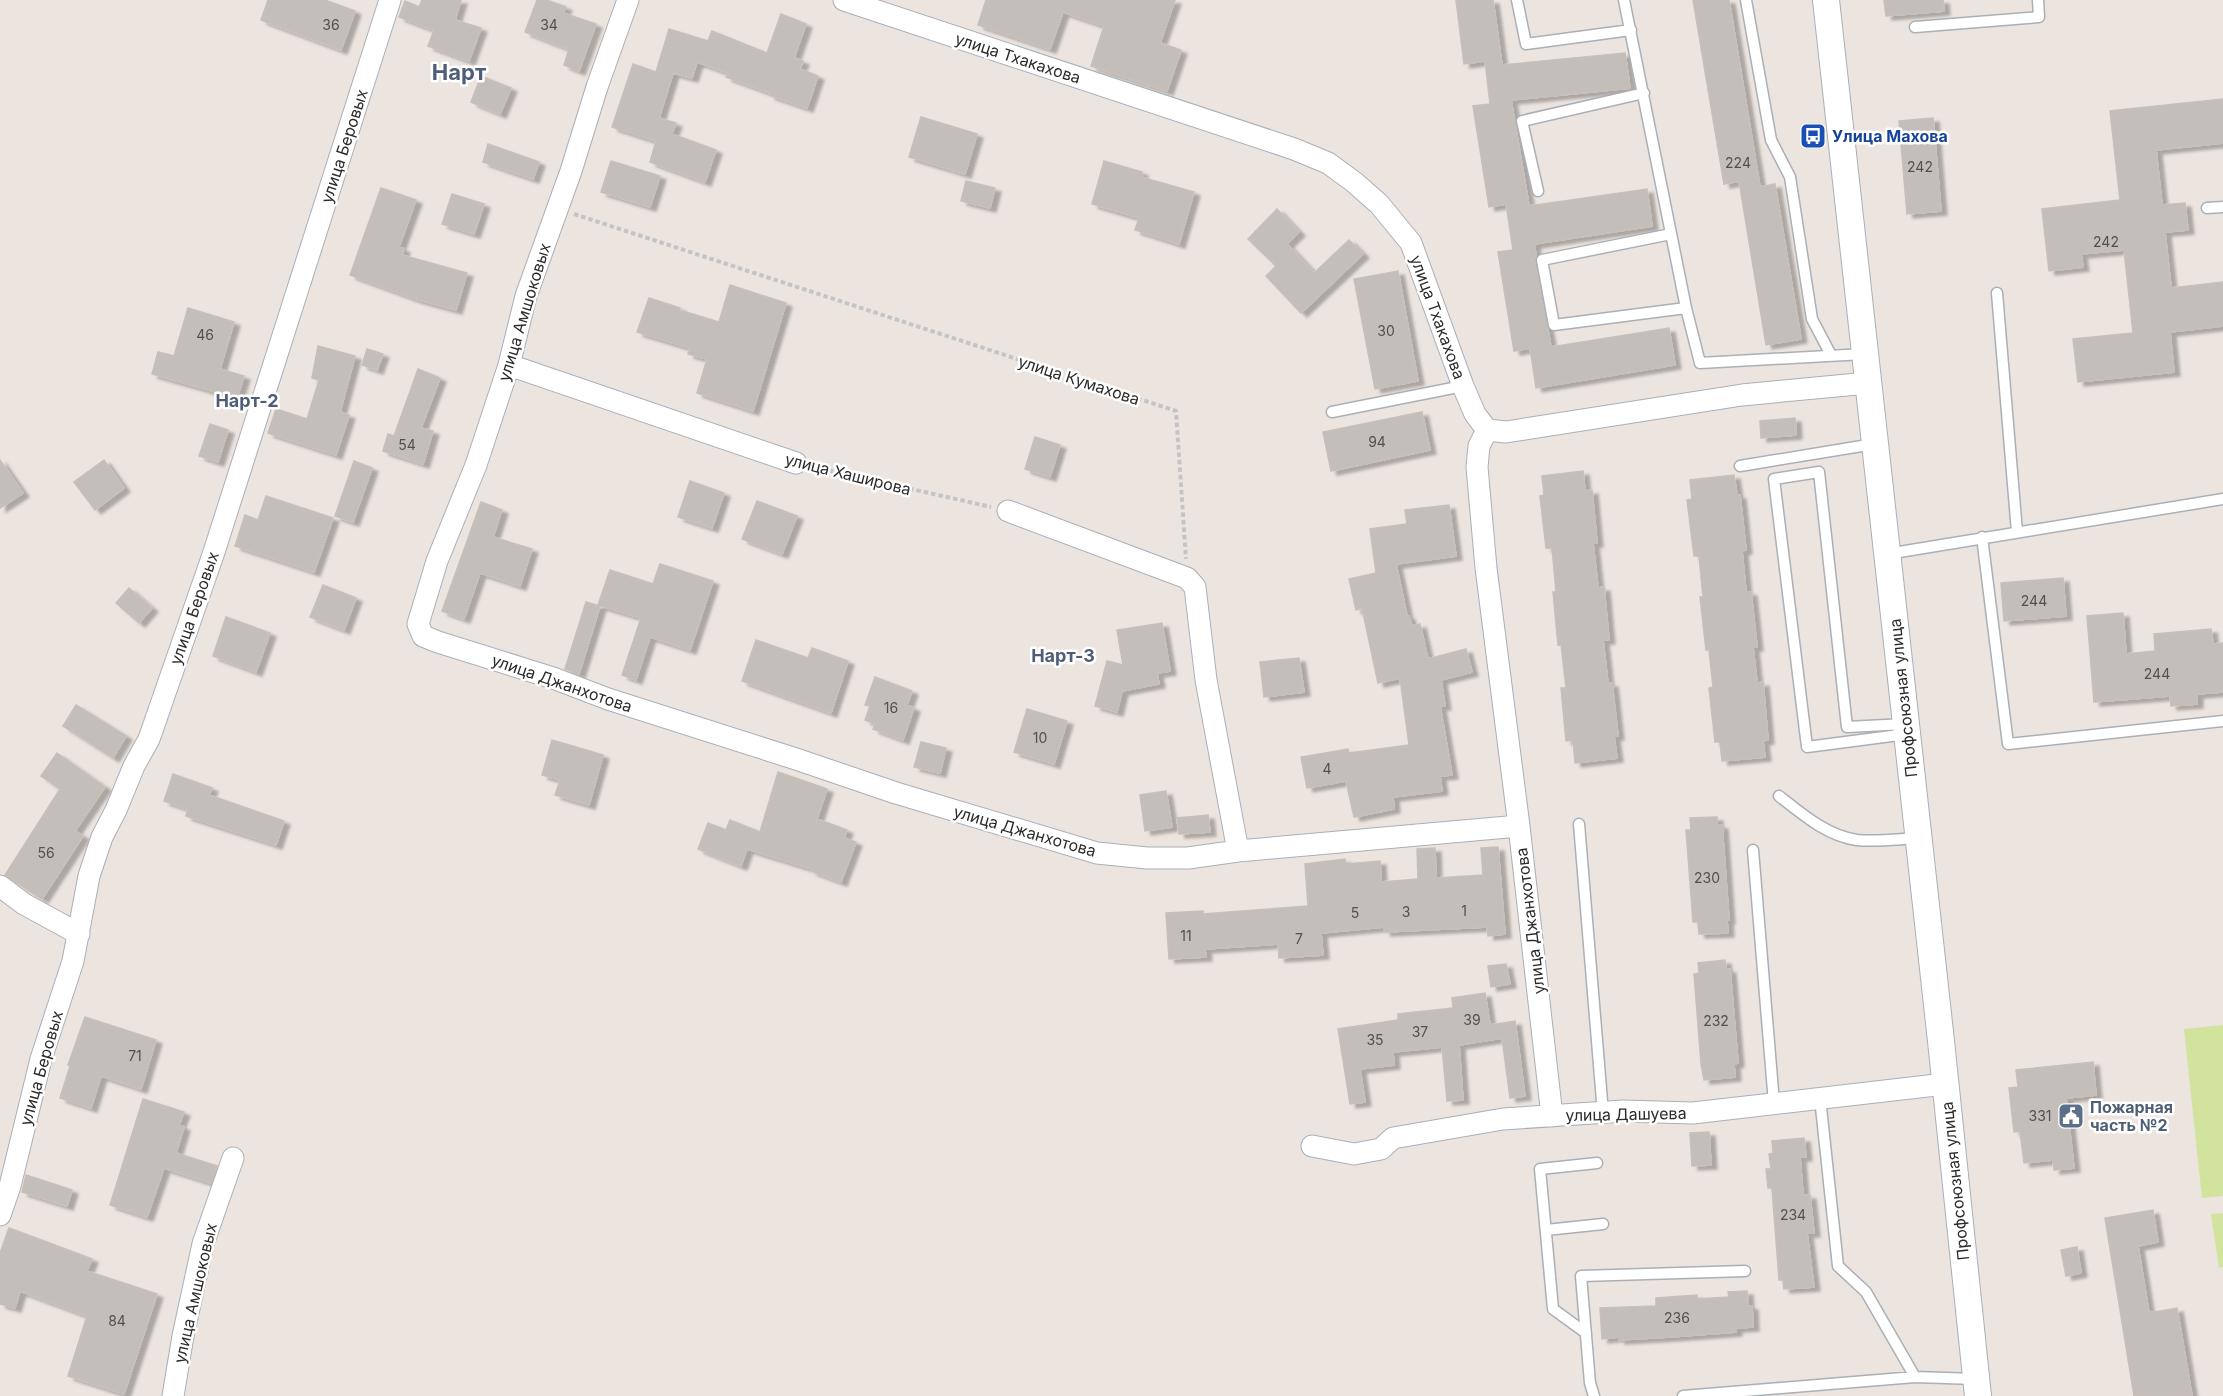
<svg xmlns="http://www.w3.org/2000/svg" width="2223" height="1396" font-family="Inter,sans-serif">
<style>
.pitch{fill:#d2e39d}
.building{fill:#c4bebb;stroke:#c7bfb8;stroke-width:1.5;filter:url(#shadow)}
.lines{fill:none;stroke-linecap:round;stroke-linejoin:round}
.service-casing{stroke:#abafb6;stroke-width:13}
.minor-casing{stroke:#abafb6;stroke-width:23}
.tertiary-casing{stroke:#abafb6;stroke-width:28}
.path{stroke:#c4c4c4;stroke-width:4;stroke-dasharray:4.5 3;stroke-linecap:butt}
.service{stroke:#fff;stroke-width:10}
.minor{stroke:#fff;stroke-width:21}
.tertiary{stroke:#fff;stroke-width:26}
.labels{text-anchor:middle;dominant-baseline:central;stroke-width:5;stroke-linejoin:round;paint-order:stroke}
.number-label{font-size:14px;fill:#51504f}
.street-label{font-size:16px;fill:#2b2b2b;stroke:#fff}
.transit-label{font-size:16px;font-weight:bold;fill:#164399;stroke:#fff;text-anchor:start}
.service-label{font-size:16px;font-weight:bold;fill:#4e5e75;stroke:#fff;text-anchor:start}
.neighbourhood-label{font-size:18px;font-weight:bold;fill:#4f5e78;stroke:#fff}
.district-label{font-size:22px;font-weight:bold;fill:#4f5e78;stroke:#fff}
</style>
<defs>
<filter id="shadow"><feDropShadow dx="6" dy="4" stdDeviation="1.5" flood-color="#0004"/></filter>
</defs>
<rect width="100%" height="100%" fill="#ece4df"/>
<path class="pitch" d="M2223,1025V1196L2202,1198L2184,1029Z
M2223,1213V1267L2219,1268L2211,1214Z"/>
<path class="building" d="M268,0H325L355,11L341,50L261,20Z
M422,0H461L455,20L481,28L469,61L428,46L434,30L399,17L405,1L419,7Z
M537,0H547L566,7L563,13L596,24L579,71L564,65L569,49L525,32Z
M986,0H1175L1160,43L1181,50L1167,91L1091,66L1104,26L1063,12L1050,49L978,25Z
M1456,0H1493L1502,65L1625,53L1630,88L1511,100L1529,206L1647,189L1652,226L1534,244L1536,255L1535,261L1551,347L1669,328L1675,365L1536,388L1530,348L1514,351L1498,252L1513,250L1506,204L1489,207L1473,106L1490,104L1485,61L1464,64Z
M1693,0H1729L1760,187L1775,184L1801,339L1766,345L1739,181L1724,184Z
M1884,0H1943L1944,11L1886,16Z
M781,14L806,24L794,58L803,61L800,69L818,76L807,108L769,95L770,93L726,77L728,73L697,62L692,78L673,73L659,118L676,123L672,134L716,150L705,182L650,162L656,141L612,127L633,64L656,72L669,29L708,41L712,31L767,53Z
M481,76L511,88L500,114L471,102Z
M2223,99V143L2156,150L2162,205L2185,203L2188,230L2165,232L2171,288L2223,282V326L2170,332L2174,372L2078,382L2073,339L2133,333L2124,250L2081,254L2083,267L2049,271L2042,209L2120,200L2110,111Z
M921,117L977,134L965,174L909,157Z
M1933,118L1941,211L1907,214L1899,121Z
M488,144L539,162L533,179L483,162Z
M611,161L660,176L650,207L601,192Z
M1104,161L1142,172L1141,177L1194,192L1179,244L1135,230L1139,218L1092,204Z
M966,181L995,188L990,208L961,201Z
M381,188L416,200L399,247L404,249L402,255L467,273L456,310L416,299L350,275Z
M452,194L484,204L474,234L442,224Z
M1277,209L1299,232L1287,244L1314,273L1349,240L1363,254L1301,313L1266,276L1276,266L1248,239Z
M1398,271L1418,381L1375,389L1354,279Z
M730,285L786,303L753,411L697,393L707,359L688,354L690,348L637,332L649,298L680,308L679,310L719,322Z
M188,308L234,322L220,369L244,376L237,398L152,374L158,352L174,356Z
M318,346L355,356L340,412L349,415L336,455L268,433L276,409L307,419L319,380L312,378Z
M367,349L383,354L377,370L362,365Z
M418,369L440,378L421,428L433,431L423,464L383,451L388,434L394,436Z
M1422,412L1430,450L1331,471L1323,432Z
M1795,418L1796,435L1761,438L1760,421Z
M210,424L228,430L218,462L199,456Z
M1035,437L1060,445L1050,477L1025,469Z
M0,460L23,493L0,508Z
M104,460L124,488L95,510L74,482Z
M354,461L372,468L353,522L335,516Z
M1583,471L1585,491L1592,490L1597,543H1593L1598,588L1604,587L1609,640H1603L1608,684L1612,683L1618,736H1614L1617,758L1575,763L1573,740L1566,741L1561,688H1566L1561,644L1558,645L1553,592H1556L1552,548H1546L1540,496L1544,495L1542,476Z
M1734,475L1737,495H1740L1746,550L1742,551L1746,592H1751L1757,647H1753L1757,683L1763,682L1768,740L1763,741L1765,757L1722,761L1720,742H1715L1709,688L1713,687L1709,650H1706L1700,597H1703L1699,556H1694L1687,500L1692,499L1690,480Z
M690,481L724,493L712,528L678,517Z
M266,496L333,518L314,572L235,546L245,515L258,520Z
M757,501L797,516L782,554L742,539Z
M481,502L502,510L493,537L532,549L520,586L480,573L464,619L442,611Z
M1449,505L1456,556L1396,564L1407,616H1409L1412,626L1420,624L1428,659L1466,649L1472,672L1441,680L1445,706H1440L1452,775L1440,776L1442,791L1393,797L1394,809L1354,817L1346,781L1307,788L1301,757L1348,749L1349,753L1409,745L1400,678L1378,683L1362,608L1356,610L1349,579L1376,573L1370,529L1407,524L1405,510Z
M660,564L713,581L690,650L650,637L636,680L622,675L641,618L598,605L610,570L653,584Z
M2063,578L2066,616L2004,621L2001,583Z
M323,585L356,598L344,630L310,617Z
M129,588L152,608L139,623L116,603Z
M586,602L600,606L579,674L565,669Z
M2123,613L2126,654L2155,651L2154,634L2211,629L2213,644L2223,643V692L2197,694V704L2171,706L2170,696L2094,702L2087,616Z
M226,617L270,633L256,672L213,656Z
M1162,623L1170,671L1157,673L1159,684L1122,691L1117,712L1095,706L1107,661L1123,665L1117,630Z
M756,640L808,658L812,648L848,661L831,713L742,681Z
M1299,658L1304,692L1264,697L1260,662Z
M875,677L912,691L907,705L914,708L903,740L873,729L875,724L865,720L870,706L865,705Z
M76,705L126,736L113,758L63,726Z
M1027,709L1067,721L1054,764L1014,752Z
M552,740L603,755L589,805L555,795L560,780L542,775Z
M921,742L946,748L940,773L914,767Z
M57,753L105,787L75,831L83,836L42,899L5,875L60,789L41,776Z
M778,772L827,789L817,819L847,830L844,838L856,842L841,882L811,871L812,869L747,849L741,866L698,849L708,823L726,830L730,820L760,832Z
M173,774L212,788L209,795L284,821L276,845L186,816L188,809L164,801Z
M1166,791L1172,827L1145,831L1140,795Z
M1208,815L1210,832L1179,834L1177,818Z
M1717,817V825H1722L1729,920H1727L1728,933L1699,934L1698,922H1693L1686,830H1691L1690,818Z
M1498,847L1505,934L1488,936L1487,927L1385,932L1384,927L1321,933L1323,955L1279,958L1278,944L1205,949L1206,957L1169,959L1166,913L1203,911V914L1308,906L1305,864L1345,859L1346,864L1380,861L1381,882L1418,879L1417,849L1435,848L1436,878L1483,875L1481,848Z
M1725,960L1726,969H1730L1738,1063L1734,1064L1735,1077L1704,1080L1701,1064L1694,974L1699,973L1698,963Z
M1506,964L1510,984L1491,987L1488,966Z
M1485,993L1490,1025L1515,1021L1525,1096L1510,1098L1502,1038L1459,1045L1463,1100L1447,1101L1442,1047L1393,1052L1394,1065L1360,1069L1365,1102L1350,1104L1338,1029L1398,1020V1014L1453,1008L1452,998Z
M85,1017L156,1040L141,1089L101,1076L91,1108L60,1098L70,1066L68,1065Z
M2093,1062L2096,1095L2066,1098L2074,1168L2054,1170L2053,1160L2024,1163L2020,1131L2014,1132L2009,1088L2018,1087L2016,1070Z
M143,1099L184,1112L179,1125L184,1127L176,1153L217,1166L211,1183L164,1168L147,1217L110,1205Z
M1709,1132L1711,1165L1692,1166L1690,1133Z
M1804,1138L1806,1157H1800L1803,1195H1810L1814,1233H1807L1814,1287L1784,1289L1783,1280H1779L1772,1188H1768L1766,1169H1771L1769,1154L1773,1153L1772,1141Z
M26,1175L72,1190L67,1206L22,1192Z
M2153,1210L2158,1242L2138,1246L2149,1313L2177,1308L2192,1396H2134L2105,1218Z
M9,1228L92,1259L87,1271L157,1294L124,1394L68,1376L87,1316L20,1291L15,1308L0,1304V1253Z
M2077,1247L2081,1273L2066,1276L2061,1250Z
M1747,1291L1748,1306H1752L1753,1327L1736,1328V1332L1670,1337L1619,1340V1337L1602,1339L1600,1308L1656,1306V1298L1697,1295V1299L1729,1297L1728,1292Z"/>
<g class="lines">
<g class="service-casing">
<path id="service" d="M1517,0L1526,44L1631,30
M1624,0L1686,308L1700,363L1864,354
M1746,0L1771,140L1790,177L1812,319L1831,355
M1915,27L2039,17L2038,0
M1538,191L1522,121L1644,93
M2207,208L2223,207
M1671,234L1542,260L1554,325L1686,308
M1997,293L2017,532
M1332,412L1463,386
M1740,466L1874,444
M1982,537L2008,744L2223,721
M1887,554L2223,499
M1905,724L1847,727L1819,472L1774,479L1807,747L1907,734
M1779,796C1802,814 1827,836 1857,840C1877,842 1898,839 1919,838
M1579,824L1603,1113
M1753,850L1774,1103
M1820,1098L1838,1266L1866,1292L1915,1377
M1546,1230L1603,1224
M1586,1333L1553,1309L1540,1169L1597,1163
M1594,1396L1590,1383L1581,1276L1745,1271
M1683,1396L1915,1377L1976,1379"/>
</g>
<g class="minor-casing">
<path id="minor" d="M628,0L597,87L571,171L526,296L509,365L476,465L437,561L418,624L423,636L438,642L553,678L608,699L796,759L896,793L1097,853L1147,858H1188L1238,851L1519,826
M844,0L1294,149L1328,163L1354,182L1379,204L1411,243L1463,386L1475,414L1487,430
M509,365L796,463
M1487,430L1479,446L1477,467L1486,568L1519,826L1552,1116
M1487,430L1506,432L1742,395L1868,383
M1008,511L1187,578L1195,587L1206,680L1238,851
M0,886L24,904L79,934
M1312,1146L1354,1154L1381,1149L1393,1138L1503,1119L1623,1111L1693,1113L1945,1084
M0,1215L10,1186L41,1059L73,961L89,876L102,837L116,810L134,766L149,739L214,552L390,0
M173,1396L183,1336L203,1244L233,1158"/>
</g>
<g class="tertiary-casing">
<path id="tertiary" d="M1826,0L1941,1041L1978,1396"/>
</g>
<path class="path" d="M574,214L1176,411L1186,559
M814,467L991,507"/>
<use href="#service" class="service"/>
<use href="#minor" class="minor"/>
<use href="#tertiary" class="tertiary"/>
</g>
<defs>
<g id="bus-square" transform="scale(1.35)"><rect x="-9" y="-9" width="18" height="18" rx="4" fill="#1a4fb4" stroke="#fff"/><path d="M-5-6H5V4H4V6H2V4H-2V6H-4V4H-5ZM-3.5-4V0h7V-4ZM-3.5 1.2v1.5H-2V1.2ZM2 1.2v1.5H3.5V1.2Z" fill="#fff"/></g>
<g id="civic-square" transform="scale(1.35)"><rect x="-9" y="-9" width="18" height="18" rx="4" fill="#5c6f8a" stroke="#fff"/><path d="M-.6-6.5H3V-4.5H.6V-3L4-1V1h2V6H-6V1h2V-1L-.6-3ZM-1.2 2.5V6h2.4V2.5Z" fill="#fff"/></g>
</defs>
<g fill-rule="evenodd">
<use href="#bus-square" x="1813" y="136"/>
<use href="#civic-square" x="2071" y="1116"/>
</g>
<g class="labels">
<g class="number-label">
<text x="331" y="24">36</text>
<text x="549" y="24">34</text>
<text x="1738" y="162">224</text>
<text x="1920" y="166">242</text>
<text x="2106" y="241">242</text>
<text x="1386" y="330">30</text>
<text x="205" y="334">46</text>
<text x="1377" y="441">94</text>
<text x="407" y="444">54</text>
<text x="2034" y="600">244</text>
<text x="2157" y="673">244</text>
<text x="891" y="707">16</text>
<text x="1040" y="737">10</text>
<text x="1327" y="768">4</text>
<text x="46" y="852">56</text>
<text x="1707" y="877">230</text>
<text x="1464" y="910">1</text>
<text x="1406" y="911">3</text>
<text x="1355" y="912">5</text>
<text x="1186" y="935">11</text>
<text x="1299" y="938">7</text>
<text x="1472" y="1019">39</text>
<text x="1716" y="1020">232</text>
<text x="1420" y="1031">37</text>
<text x="1375" y="1039">35</text>
<text x="135" y="1055">71</text>
<text x="2040" y="1115">331</text>
<text x="1793" y="1214">234</text>
<text x="1677" y="1317">236</text>
<text x="117" y="1320">84</text>
</g>
<g class="street-label">
<text transform="translate(1018 58) rotate(18)">улица Тхакахова</text>
<text transform="translate(344 146) rotate(-72)">улица Беровых</text>
<text transform="translate(524 312) rotate(-73)">улица Амшоковых</text>
<text transform="translate(1438 317) rotate(70)">улица Тхакахова</text>
<text transform="translate(1079 380) rotate(18)">улица Кумахова</text>
<text transform="translate(848 474) rotate(14)">улица Хаширова</text>
<text transform="translate(194 608) rotate(-71)">улица Беровых</text>
<text transform="translate(562 683) rotate(19)">улица Джанхотова</text>
<text transform="translate(1903 698) rotate(-96)">Профсоюзная улица</text>
<text transform="translate(1025 831) rotate(16)">улица Джанхотова</text>
<text transform="translate(1530 921) rotate(-97)">улица Джанхотова</text>
<text transform="translate(41 1068) rotate(-74)">улица Беровых</text>
<text transform="translate(1626 1114) rotate(-1)">улица Дашуева</text>
<text transform="translate(1955 1181) rotate(-96)">Профсоюзная улица</text>
<text transform="translate(195 1293) rotate(-77)">улица Амшоковых</text>
</g>
<g class="transit-label">
<text x="1832" y="136">Улица Махова</text>
</g>
<g class="service-label">
<text x="2090" y="1107">Пожарная<tspan x="2090" dy="18">часть №2</tspan></text>
</g>
<g class="neighbourhood-label">
<text x="247" y="400">Нарт-2</text>
<text x="1063" y="655">Нарт-3</text>
</g>
<g class="district-label">
<text x="459" y="72">Нарт</text>
</g>
</g>
</svg>
